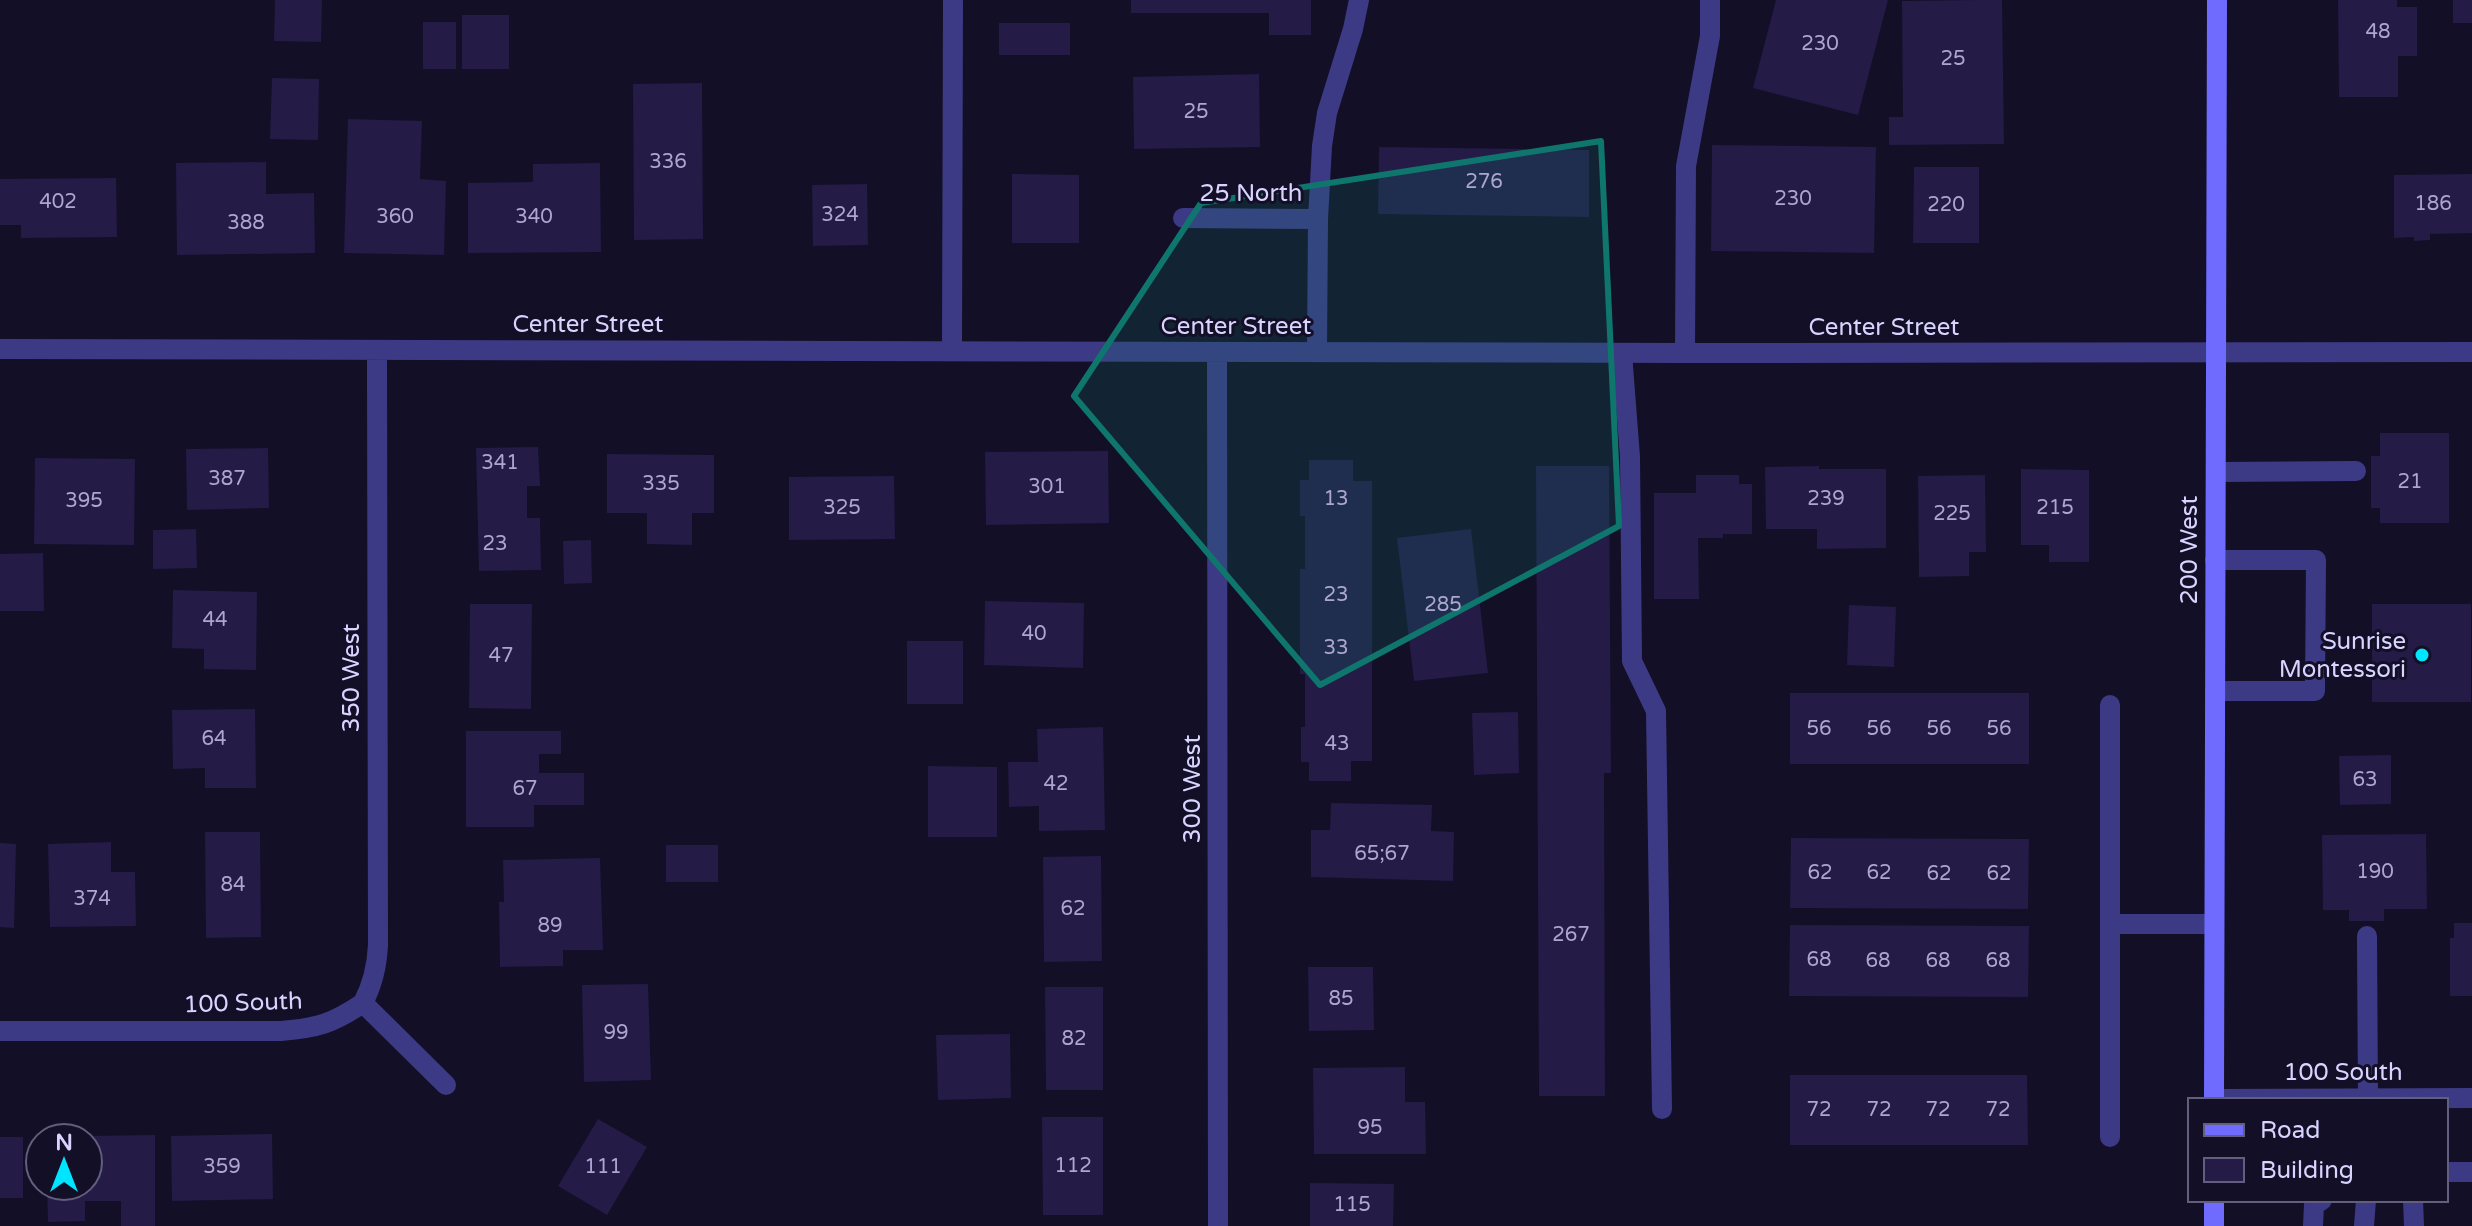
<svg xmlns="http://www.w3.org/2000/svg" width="2472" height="1226" font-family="'Varela Round',sans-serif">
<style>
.building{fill:#241b47}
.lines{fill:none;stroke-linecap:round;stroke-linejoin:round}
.service{stroke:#3d3a85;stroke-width:20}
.minor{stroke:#3d3a85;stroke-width:20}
.secondary{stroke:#6f6bff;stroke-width:20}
.marked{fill:#0f766e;fill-opacity:0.2;stroke:#0f766e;stroke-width:6;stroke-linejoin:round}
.poi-dot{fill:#00e5ff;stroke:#130f26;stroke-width:3}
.labels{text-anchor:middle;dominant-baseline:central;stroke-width:6;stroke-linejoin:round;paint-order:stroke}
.number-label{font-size:20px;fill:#aca6d1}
.street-label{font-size:24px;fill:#d9d4ff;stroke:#130f26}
.poi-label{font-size:24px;fill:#d9d4ff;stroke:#130f26;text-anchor:end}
</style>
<rect width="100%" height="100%" fill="#130f26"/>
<path class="building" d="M275,0H322L321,42L274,41Z
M1131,0H1311V35H1269V13H1131Z
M1776,0H1888L1858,115L1753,88Z
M1975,0H2002L2004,144L1889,145V117H1903L1902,1Z
M2338,0H2397V7H2417V56H2398V97H2339Z
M2453,0H2472V23H2453Z
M462,15H509V69H462Z
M423,22H456V69H423Z
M999,23H1070V55H999Z
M1259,74L1260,147L1134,149L1133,77Z
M272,78L319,79L318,140L270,139Z
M702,83L703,239L634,240L633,84Z
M348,119L422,121L420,179L446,181L444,255L344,253Z
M1712,145L1876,147L1874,253L1711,251Z
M1379,147L1589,150V217L1378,214Z
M266,162V194L314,193L315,253L177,255L176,163Z
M600,163L601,252L468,253V183L533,182V164Z
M1914,167H1979V243H1913Z
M1012,174L1079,175V243H1012Z
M2472,174V233L2430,234V240L2414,241V237L2394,238V175Z
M116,178L117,237L21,238V225H0V179Z
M867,184L868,245L813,246L812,185Z
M2380,433H2449V523H2380V508H2371V456H2380Z
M538,447L540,486H527V518H540L541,570L479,571L476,448Z
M268,448L269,508L187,510L186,449Z
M1108,451L1109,523L986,525L985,452Z
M607,454L714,455V513H692V545L647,544V513H607Z
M35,458L135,459L134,545L34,544Z
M1309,460H1353V481H1372V761H1351V781H1309V762H1301V727H1305V674H1300V569H1305V516H1300V480H1309Z
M1536,466H1609L1611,773H1604L1605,1096H1539Z
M1819,466V469H1886V548L1817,549V529H1766L1765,467Z
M2021,469L2089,470V562H2049V545H2021Z
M1696,475H1739V484H1752V534H1723V538H1698L1699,599H1654V493H1696Z
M1985,475L1986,552H1969V576L1919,577L1918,476Z
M894,476L895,539L789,540V477Z
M196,529L197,568L153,569V530Z
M1471,529L1488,673L1414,681L1397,538Z
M591,540L592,583L564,584L563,541Z
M43,553L44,611H0V554Z
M173,590L257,592L256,670L204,669V649L172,648Z
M985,601L1084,603L1083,668L984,665Z
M470,604H532L531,709L469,708Z
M2372,604H2471V702H2372Z
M1849,605L1896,607L1894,667L1847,665Z
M907,641H963V704H907Z
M1790,693H2029V764H1790Z
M255,709L256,788H205V768L173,769L172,710Z
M1518,712L1519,773L1474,775L1472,713Z
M1103,727L1105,830L1039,831V806L1009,807L1008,762H1038L1037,729Z
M466,731H561V754H539V773H584V805H534V827H466Z
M2391,755V804L2340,805L2339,756Z
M928,766L997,767V837H928Z
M1331,803L1432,805L1431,831L1454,832L1453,881L1311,877V830H1330Z
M205,832H260L261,937L206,938Z
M2426,834L2427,909H2384V921H2349V910H2323L2322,835Z
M1791,838L2029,839L2028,909L1790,908Z
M111,842V872H135L136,926L50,927L48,844Z
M0,843L16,844L14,928L0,927Z
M666,845H718V882H666Z
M1101,856L1102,961L1044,962L1043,857Z
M600,858L603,950H563V966L500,967L499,902H504L503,860Z
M2454,923H2472V996H2450V938H2454Z
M1790,925L2029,926L2028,997L1789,996Z
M1308,967H1373L1374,1030L1309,1031Z
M648,984L651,1080L584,1082L582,985Z
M1045,987H1103V1090H1046Z
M1010,1034L1011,1098L938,1100L936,1035Z
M1405,1067V1102H1425L1426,1154H1314L1313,1068Z
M1790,1075H2027L2028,1145H1790Z
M1042,1117H1103V1215H1043Z
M598,1119L647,1147L607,1215L558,1186Z
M272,1134L273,1199L172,1201L171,1136Z
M155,1135V1226H121V1201H85V1221L48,1222L47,1186H88V1136Z
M0,1137H23V1198H0Z
M1310,1183L1394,1184L1393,1226H1310Z"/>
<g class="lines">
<path class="service" d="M1183,218L1318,219
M952,351L953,0
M1317,352L1318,219L1322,146L1327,113L1353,29L1359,0
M1622,353L1630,457L1632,661L1656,711L1662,1109
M1685,353L1686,166L1710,36V0
M2216,472L2356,471
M2215,560H2316L2315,691H2215
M2110,705V924H2214
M2110,924V1137
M2367,936L2368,1100
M2446,1172H2472
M2413,1200L2414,1226
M2313,1226L2314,1205L2322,1200
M2364,1226L2366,1200"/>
<path class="minor" d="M0,349L1685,353L2472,352
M1217,352L1218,1226
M363,1003C373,984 377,967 378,945L377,350
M0,1031H281C317,1028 332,1024 363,1003L446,1085
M2214,1099L2472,1098"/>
<path class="secondary" d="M2214,1100L2217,0
M2214,1200V1226"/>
</g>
<path class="marked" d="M1601,141L1619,526L1320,685L1074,396L1201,203Z"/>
<circle class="poi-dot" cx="2422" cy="655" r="8"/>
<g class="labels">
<g class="number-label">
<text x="2378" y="32">48</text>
<text x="1820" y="44">230</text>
<text x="1953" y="59">25</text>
<text x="1196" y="112">25</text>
<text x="668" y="162">336</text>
<text x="1484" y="182">276</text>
<text x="1793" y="199">230</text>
<text x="58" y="202">402</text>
<text x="2433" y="204">186</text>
<text x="1946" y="205">220</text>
<text x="840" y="215">324</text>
<text x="395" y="217">360</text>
<text x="534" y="217">340</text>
<text x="246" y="223">388</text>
<text x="500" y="463">341</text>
<text x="227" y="479">387</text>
<text x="2410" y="482">21</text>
<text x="661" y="484">335</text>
<text x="1047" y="487">301</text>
<text x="1336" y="499">13</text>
<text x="1826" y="499">239</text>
<text x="84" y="501">395</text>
<text x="842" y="508">325</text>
<text x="2055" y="508">215</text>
<text x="1952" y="514">225</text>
<text x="495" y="544">23</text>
<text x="1336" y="595">23</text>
<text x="1443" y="605">285</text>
<text x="215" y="620">44</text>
<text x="1034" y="634">40</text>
<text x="1336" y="648">33</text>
<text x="501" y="656">47</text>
<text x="1819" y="729">56</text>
<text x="1879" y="729">56</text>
<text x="1939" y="729">56</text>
<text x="1999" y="729">56</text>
<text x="214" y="739">64</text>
<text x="1337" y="744">43</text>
<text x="2365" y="780">63</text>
<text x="1056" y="784">42</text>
<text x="525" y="789">67</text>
<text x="1382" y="854">65;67</text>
<text x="2375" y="872">190</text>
<text x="1820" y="873">62</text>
<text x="1879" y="873">62</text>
<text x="1939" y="874">62</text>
<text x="1999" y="874">62</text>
<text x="233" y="885">84</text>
<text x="92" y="899">374</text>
<text x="1073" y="909">62</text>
<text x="550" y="926">89</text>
<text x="1571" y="935">267</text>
<text x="1819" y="960">68</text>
<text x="1878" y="961">68</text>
<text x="1938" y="961">68</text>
<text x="1998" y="961">68</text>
<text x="1341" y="999">85</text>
<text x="616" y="1033">99</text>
<text x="1074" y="1039">82</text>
<text x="1819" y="1110">72</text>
<text x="1879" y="1110">72</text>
<text x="1938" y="1110">72</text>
<text x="1998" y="1110">72</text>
<text x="1370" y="1128">95</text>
<text x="1073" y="1166">112</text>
<text x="222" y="1167">359</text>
<text x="603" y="1167">111</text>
<text x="1352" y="1205">115</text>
</g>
<g class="street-label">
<text x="1251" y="193">25 North</text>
<text x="588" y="324">Center Street</text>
<text x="1236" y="326">Center Street</text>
<text x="1884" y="327">Center Street</text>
<text transform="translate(2189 550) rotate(-90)">200 West</text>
<text transform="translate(351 678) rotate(-90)">350 West</text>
<text transform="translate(1192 789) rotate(-90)">300 West</text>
<text transform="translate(243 1003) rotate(-2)">100 South</text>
<text x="2343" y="1072">100 South</text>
</g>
<g class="poi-label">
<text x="2406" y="641">Sunrise<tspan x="2406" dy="28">Montessori</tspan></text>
</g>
</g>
<rect x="2188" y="1098" width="260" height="104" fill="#130f26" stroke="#625e7d" stroke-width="2"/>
<rect x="2204" y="1124" width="40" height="12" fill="#6f6bff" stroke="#625e7d" stroke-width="2"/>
<text x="2260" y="1138" font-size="24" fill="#d9d4ff">Road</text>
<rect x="2204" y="1158" width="40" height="24" fill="#241b47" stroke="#625e7d" stroke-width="2"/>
<text x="2260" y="1178" font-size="24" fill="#d9d4ff">Building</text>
<g transform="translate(64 1162)"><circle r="38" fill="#130f26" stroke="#625e7d" stroke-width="2"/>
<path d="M0-6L14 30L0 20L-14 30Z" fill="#00e5ff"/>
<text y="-12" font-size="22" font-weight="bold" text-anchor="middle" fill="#d9d4ff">N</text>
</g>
</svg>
